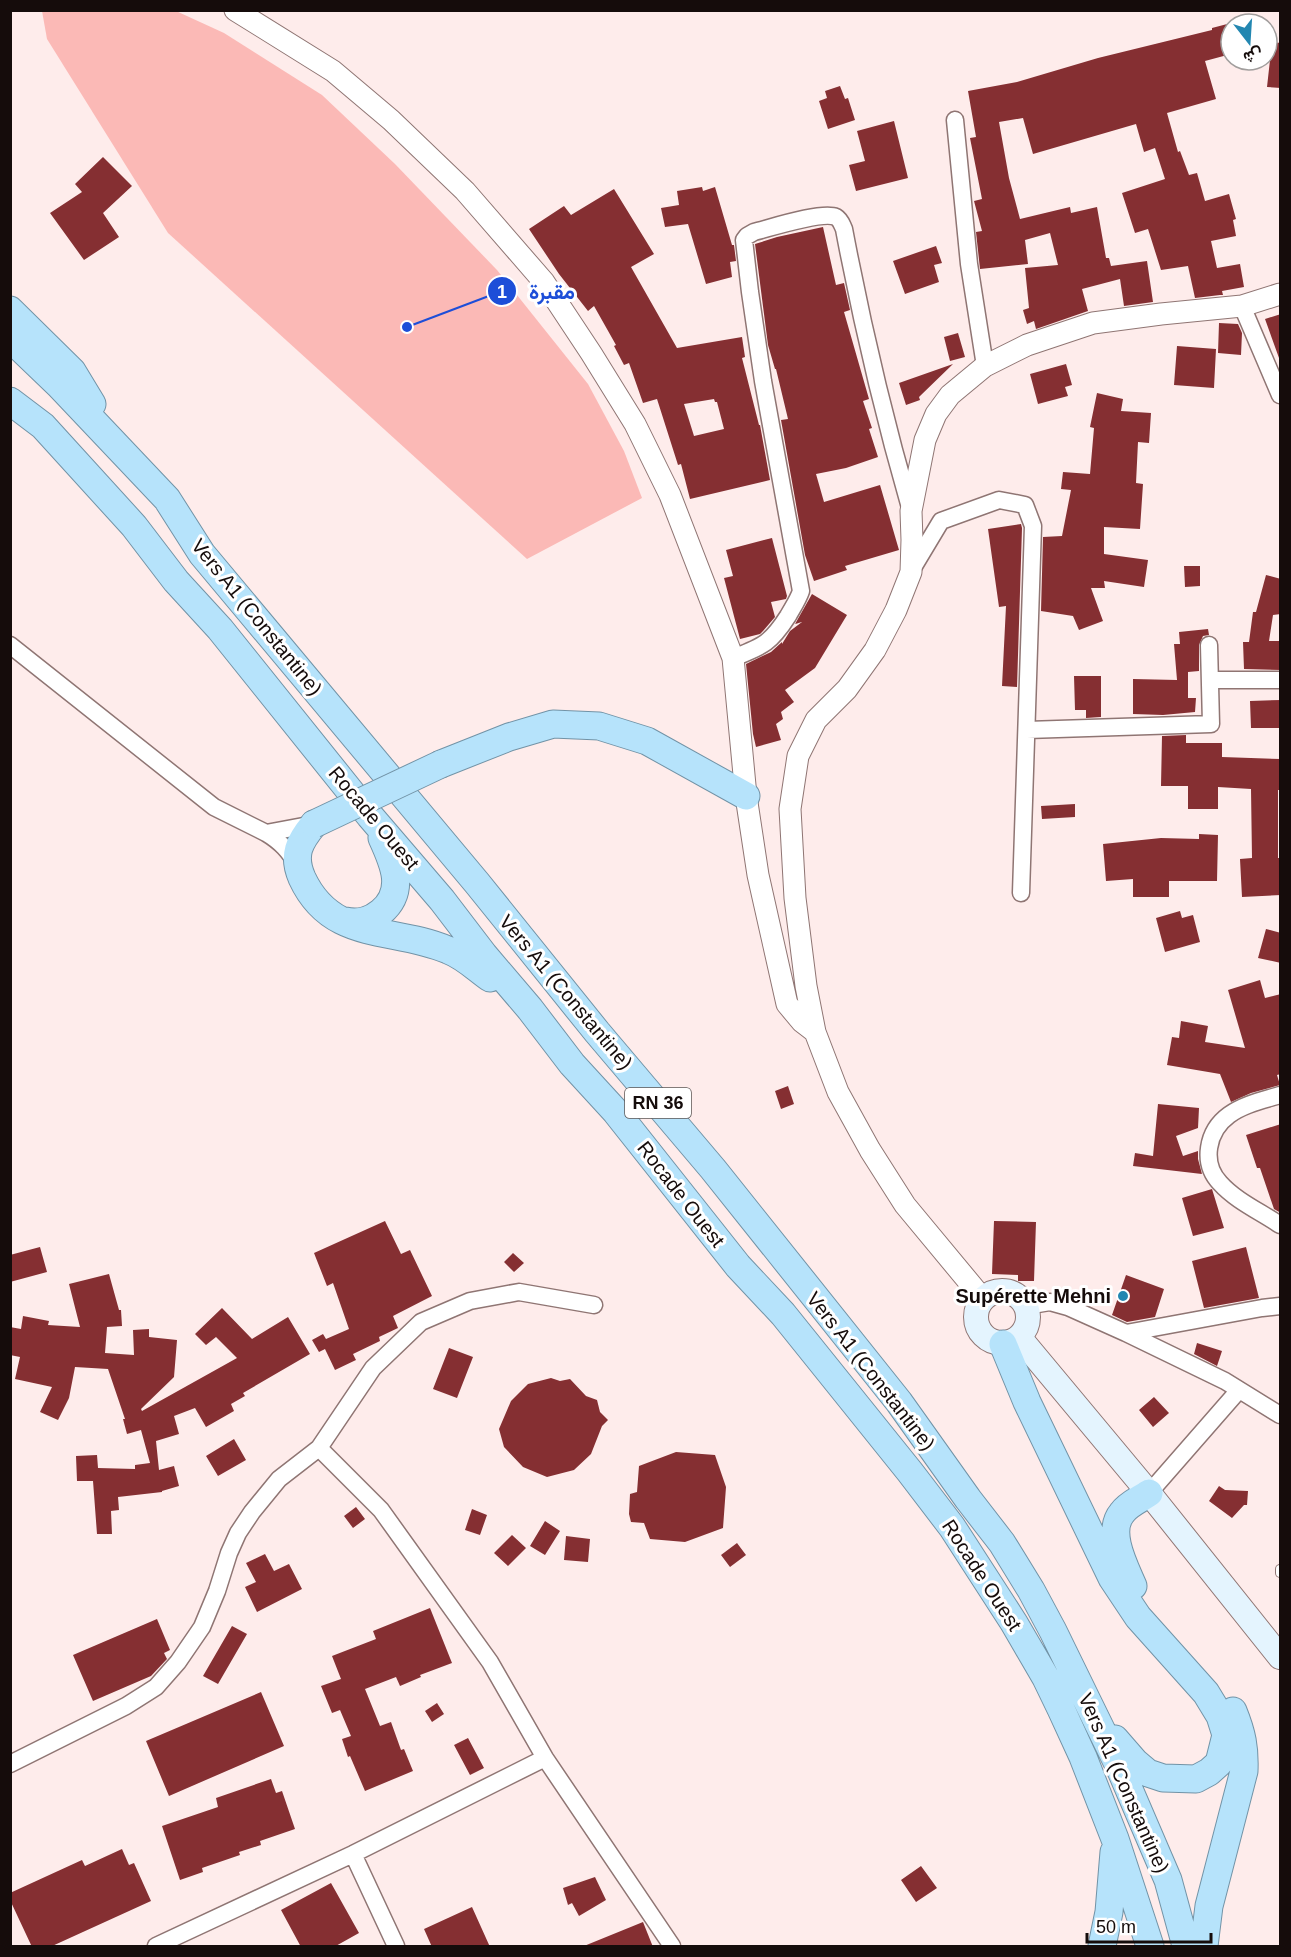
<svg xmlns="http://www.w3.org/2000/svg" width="1291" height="1957" font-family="Helvetica,Vazirmatn,sans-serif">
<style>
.green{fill:#fbb9b6}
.building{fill:#852f32;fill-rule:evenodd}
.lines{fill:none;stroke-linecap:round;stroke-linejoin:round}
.service-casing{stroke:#8f7573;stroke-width:10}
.minor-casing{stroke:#8f7573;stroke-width:19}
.tertiary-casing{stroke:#8f7573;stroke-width:23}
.secondary-casing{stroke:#8f7573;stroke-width:26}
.trunk-casing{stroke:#7293a6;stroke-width:29}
.service{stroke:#fff;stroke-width:8}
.minor{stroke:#fff;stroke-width:16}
.tertiary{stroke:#fff;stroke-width:21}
.secondary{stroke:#e4f4fe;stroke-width:24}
.trunk{stroke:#b6e3fb;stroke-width:27}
.trunk-bridge-casing{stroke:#7293a6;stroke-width:29;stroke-linecap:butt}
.trunk-bridge{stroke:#b6e3fb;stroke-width:27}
.poi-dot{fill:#2387b1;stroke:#fff;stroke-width:2}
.labels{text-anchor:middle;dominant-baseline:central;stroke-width:6;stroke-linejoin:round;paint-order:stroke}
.shield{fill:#fff;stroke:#5b5554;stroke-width:1.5}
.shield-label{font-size:18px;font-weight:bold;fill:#150c0b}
.street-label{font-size:20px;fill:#150c0b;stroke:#fff}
.poi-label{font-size:20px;font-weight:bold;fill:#150c0b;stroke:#fff;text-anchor:end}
.leader{fill:none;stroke:#1d4ed8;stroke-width:2}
.callout-dot{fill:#1d4ed8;stroke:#fff;stroke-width:2}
.mark-label{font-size:18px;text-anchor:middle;font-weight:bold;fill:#fff}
.callout-label{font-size:21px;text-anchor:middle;font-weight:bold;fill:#1d4ed8;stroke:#fff;stroke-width:6;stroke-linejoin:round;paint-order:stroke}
</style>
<rect width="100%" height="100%" fill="#feeceb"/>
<path class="green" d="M42,11H176L224,33L322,95L395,164L497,270L588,384L624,451L642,498L527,559L168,233L47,39Z"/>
<path class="building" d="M1231,23V54L1205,61L1216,99L1167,113L1178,152L1180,151L1189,175L1197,173L1205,201L1229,194L1236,219L1233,220L1236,236L1211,241L1217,268L1240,264L1244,287L1222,291L1223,295H1220L1195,298L1188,266L1161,270L1148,229L1135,233L1122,193L1165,179L1155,148L1144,152L1136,124L1033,154L1023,118L999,122L1009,178L1020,219L1070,207L1071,213L1097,207L1106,258H1109L1111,266L1147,261L1153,302L1124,306L1120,279L1082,289L1088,311L1036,329L1034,321L1027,324L1023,310L1029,308L1025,268L1058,265L1050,233L1025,240L1028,264L980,269L976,232L982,231L974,201L982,199L970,138L976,137L968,91L1017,82L1098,58L1212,30V28Z
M1272,42L1281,43V88L1267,87Z
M840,86L845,99L848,98L855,120L828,129L819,101L827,98L825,91Z
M894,121L908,178L856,191L849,165L865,161L857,131Z
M103,157L132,186L103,213L119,237L84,260L50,213L82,192L75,184Z
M702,187L703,191L715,187L732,245H734L736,261L730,262L732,277L706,284L688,224L665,227L661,208L679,205L677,191Z
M614,189L654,254L631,267L677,348L742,337L745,357L742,358L759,425H760L770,480L690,499L681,464L678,465L657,399L643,403L629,363L624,365L614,346L616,345L594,306L588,311L559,274L529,229L564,206L571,215ZM714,399L715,402H717L724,429L694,436L684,404Z
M823,227L836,285L844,283L850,310L844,312L869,399L863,401L872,428L869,429L878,457L846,468L816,474L824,502L880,485L899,550L845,566L847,570L814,581L805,555L781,420L788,419L776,369H775L768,345L755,244L777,237Z
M936,246L942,263L934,265L939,282L905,294L893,261Z
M1281,314V358H1279L1265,319Z
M1219,323L1238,324L1242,333L1241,355L1218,353Z
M958,333L965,357L950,361L944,337Z
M1177,346L1216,349L1214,388L1174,385Z
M953,364L919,397L920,400L906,405L899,383Z
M1066,364L1072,385L1065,387L1068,396L1038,404L1030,374Z
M1097,393L1123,399L1121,411L1151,413L1149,443L1138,442L1136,483L1143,484L1140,529L1104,527V554L1148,560L1144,587L1104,581L1105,588H1091L1103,621L1079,630L1073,616L1041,611L1043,537L1062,536L1071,490L1061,489L1063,472L1090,474L1094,428L1090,427Z
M1021,524L1022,528L1017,687L1002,686L1006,606L999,607L988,529Z
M772,538L787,596L786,599L771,602L775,617L763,631L760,634L740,639L724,578L733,576L726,550Z
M1184,566H1200V586L1185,587Z
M1266,575L1281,579V614L1273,615L1269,641H1281V670L1244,669L1243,642H1249L1253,612H1256Z
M812,594L847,615L815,668L785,690L794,702L781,712L783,719L776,724L781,740L756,747L753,734L746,664L771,652L782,642V644L790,631L802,622L795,624Z
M1208,629L1209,635L1203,636L1199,645V671L1188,672V698H1196L1195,712L1163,715L1133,714V679L1177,680L1174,644H1180L1179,632Z
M1074,676H1101V717L1086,718V710H1075Z
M1281,700V728H1251L1250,701Z
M1186,735V743H1222V757L1281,759V790H1278V858H1281V895L1242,897L1240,859L1252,858L1251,789L1218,787V809H1188V786H1161L1162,736Z
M1075,804V817L1042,819L1041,806Z
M1199,834L1218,835L1217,881H1169V897H1133V879L1106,881L1103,844L1161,838L1199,839Z
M1180,911L1182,918L1193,915L1200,942L1165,952L1156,918Z
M1266,929L1281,933V963L1258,958Z
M1260,980L1265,998L1281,994V1074L1277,1075L1280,1085L1251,1093L1231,1102L1220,1074L1167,1065L1172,1037L1179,1038L1181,1021L1208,1026L1205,1042L1245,1048L1228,990Z
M788,1086L794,1104L781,1109L775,1091Z
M1158,1104L1199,1108L1198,1128L1176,1136L1183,1156L1198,1151V1159L1202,1174L1133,1166L1135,1153L1153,1156Z
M1281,1124V1213L1274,1209L1260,1168H1257L1246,1135Z
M1212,1189L1224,1228L1193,1236L1182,1198Z
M385,1221L401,1254L410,1250L432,1296L393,1316L398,1328L379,1337L380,1341L353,1354L356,1360L335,1370L325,1349L319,1352L312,1340L323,1334L326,1339L349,1329L333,1283L327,1286L314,1253Z
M994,1221L1036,1222L1034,1281H1018V1275L992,1274Z
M40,1247L47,1272L10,1282V1255Z
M1246,1247L1259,1298L1204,1308L1192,1261Z
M513,1253L524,1263L514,1272L504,1262Z
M109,1274L119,1310H121L122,1326L107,1327L105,1353L134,1355L133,1330L149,1329V1337L177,1340L174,1377L141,1409L142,1411L237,1358L216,1337L206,1345L195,1334L222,1308L252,1339L288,1317L310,1354L243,1393L245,1396L231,1404L234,1411L206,1427L195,1408L174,1416L179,1434L156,1441L159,1470L174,1466L179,1486L162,1491V1492L118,1497L119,1510L111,1511L112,1534H97L93,1481H77L76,1456L97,1455L98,1468L135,1469V1465L150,1463L141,1430L127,1434L123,1419H125L108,1369L75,1367L69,1398L58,1420L40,1412L52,1387L15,1379L20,1357L10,1355V1327L21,1329L23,1316L49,1321L48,1325L80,1327L69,1284Z
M1126,1275L1164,1289L1155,1317L1127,1322L1112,1315Z
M1197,1343L1222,1351L1217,1366L1194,1354Z
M449,1348L473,1357L457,1398L433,1389Z
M551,1378L560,1381L570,1379L586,1396L597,1400L600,1412L608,1420L602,1426L591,1454L574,1470L547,1477L523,1467L504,1447L499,1429L511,1401L528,1384Z
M1154,1397L1169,1413L1153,1427L1139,1410Z
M234,1439L246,1460L218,1476L206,1456Z
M676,1452L715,1455L726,1487L723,1528L685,1542L650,1539L644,1523L631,1522L629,1514L630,1494L637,1492L639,1466Z
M1219,1486L1225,1490L1248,1491L1247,1505H1244L1232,1518L1209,1501Z
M356,1507L365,1519L353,1528L344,1516Z
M472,1509L487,1515L480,1535L465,1530Z
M545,1521L560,1531L545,1555L530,1546Z
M512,1535L526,1548L508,1566L494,1553Z
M566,1536L590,1539L588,1562L564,1560Z
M737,1543L746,1555L730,1567L721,1555Z
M265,1554L274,1571L289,1564L302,1589L257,1612L245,1587L256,1582L246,1563Z
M430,1608L452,1663L420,1675L421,1677L400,1686L396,1677L365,1689L380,1726L391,1722L401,1750L404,1749L413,1771L365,1791L350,1756L348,1757L342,1739L351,1736L340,1710L332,1713L321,1686L341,1679L332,1656L376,1639L373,1631Z
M157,1619L170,1650L164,1653L167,1659L151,1676L93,1701L73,1655Z
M232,1626L247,1634L218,1684L203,1676Z
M261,1692L284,1746L169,1796L146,1741Z
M437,1703L444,1714L432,1722L425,1711Z
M468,1738L484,1768L470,1775L454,1745Z
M271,1779L276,1793L282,1791L295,1829L260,1841L261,1845L239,1852L240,1855L202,1868L203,1872L180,1880L162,1826L218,1807L216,1798Z
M122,1849L129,1865L134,1863L151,1901L50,1947H32L10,1900V1893L82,1860L85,1866Z
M921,1866L937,1888L916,1902L901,1880Z
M595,1877L606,1900L579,1916L572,1903L568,1905L563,1888Z
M331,1883L359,1933L334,1947H301L281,1910Z
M472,1907L490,1947H432L424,1929Z
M643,1922L653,1947H584V1946Z"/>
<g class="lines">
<g class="service-casing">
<path id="service" d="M1280,1569V1573"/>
</g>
<g class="minor-casing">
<path id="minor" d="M955,120L969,264L985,366
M1242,306L1280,395
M911,571L941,521L999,500L1025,505L1033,526L1021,893
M10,645L214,807L266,833L314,824
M733,658C763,646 770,644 788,616C793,607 798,600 801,591L763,381L750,292L744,240L747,236L754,232C770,228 822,211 836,217C841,220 842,225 844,229C862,324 884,418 911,511
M1210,680H1280
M1027,730L1211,724L1209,645
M266,833C281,842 289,851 298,866
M1280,1095C1264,1100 1244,1104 1229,1115C1207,1131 1201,1163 1220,1183C1236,1201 1261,1212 1280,1225
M1026,1306L1050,1302L1068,1307L1126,1333L1225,1381L1280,1415
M1126,1333L1262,1308L1280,1306
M319,1448L381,1510L490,1662L545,1758L672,1946
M1149,1493L1239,1390
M10,1764L126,1706L156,1687L178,1662L202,1627L217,1591L229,1553L238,1533L252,1512L279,1479L319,1448L373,1368L421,1322L470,1301L519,1292L594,1305
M353,1854L396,1946
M156,1946L353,1854L545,1758"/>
</g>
<g class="tertiary-casing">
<path id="tertiary" d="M235,10L333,71L391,120L465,191L544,282L591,353L635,424L670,495L733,658L746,796L758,875L787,1004L802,1022L815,1032L838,1092L870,1150L905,1205L983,1299
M815,1032L806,986L795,898L790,809L798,756L816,720L847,689L875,650L896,610L911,572L912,540L911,511L925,440L936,414L950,395L985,366L1027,345L1093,323L1161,314L1242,306L1280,294"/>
</g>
<g class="secondary-casing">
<path id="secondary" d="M976 1317a26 26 0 1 1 52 0a26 26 0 1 1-52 0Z
M1019,1337L1149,1493L1280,1657"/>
</g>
<g class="trunk-casing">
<path id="trunk" d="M10,310L72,371L92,404
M10,338L59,385L167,499L202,554L477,883L597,1032L713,1169L899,1402L968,1499L1002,1543L1031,1590L1053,1631L1119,1766L1168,1880L1186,1946
M10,401L43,426L134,526L176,581L220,629L370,816L442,900L484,955L530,1009L572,1064L616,1112L738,1266L783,1314L910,1472L952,1527L1014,1623L1046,1678L1061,1709L1083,1757L1115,1839L1150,1946
M441,764L509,737L553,724L599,726L647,741L746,796
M314,824C299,842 292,855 302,878C332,943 393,926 448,950C464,956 476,968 490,978
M345,921C359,924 370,921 381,912C406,891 394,864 382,838
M1003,1344L1027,1402L1112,1578L1138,1617L1206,1693L1220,1716L1226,1735L1219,1763L1209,1772L1196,1779L1163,1778L1148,1773L1135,1762L1115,1739
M1133,1586C1125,1567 1106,1532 1122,1513C1128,1504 1141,1499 1149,1493
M1102,1946L1109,1912L1114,1852
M1204,1946L1209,1906L1244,1771C1245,1748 1242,1733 1233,1711"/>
</g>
<use href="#service" class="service"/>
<use href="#minor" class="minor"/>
<use href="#tertiary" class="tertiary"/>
<use href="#secondary" class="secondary"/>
<use href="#trunk" class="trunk"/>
<g class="trunk-bridge-casing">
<path id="trunk-bridge" d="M314,824L441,764"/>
</g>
<use href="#trunk-bridge" class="trunk-bridge"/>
</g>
<circle class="poi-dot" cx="1123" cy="1296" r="6"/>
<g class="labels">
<rect class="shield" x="625" y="1088" width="66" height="30" rx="4.5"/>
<g class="shield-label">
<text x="658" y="1103">RN 36</text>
</g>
<g class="street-label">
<text transform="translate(257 617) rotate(51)">Vers A1 (Constantine)</text>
<text transform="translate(374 818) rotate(50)">Rocade Ouest</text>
<text transform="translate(566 992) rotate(50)">Vers A1 (Constantine)</text>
<text transform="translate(681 1194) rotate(52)">Rocade Ouest</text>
<text transform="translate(871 1371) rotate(52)">Vers A1 (Constantine)</text>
<text transform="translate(982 1575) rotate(57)">Rocade Ouest</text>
<text transform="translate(1124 1783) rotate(66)">Vers A1 (Constantine)</text>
</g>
<g class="poi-label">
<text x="1111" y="1296">Supérette Mehni</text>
</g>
</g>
<path class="leader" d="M407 327L502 291"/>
<g class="callout-dot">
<circle cx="407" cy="327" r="6"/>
<circle cx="502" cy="291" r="15"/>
</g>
<g class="mark-label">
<text x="502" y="298">1</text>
</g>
<g class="callout-label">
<text x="552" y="299">مقبرة</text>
</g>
<rect width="1291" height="1957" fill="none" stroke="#150c0b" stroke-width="24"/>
<g transform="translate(1249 42) rotate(163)"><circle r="28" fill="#ffffff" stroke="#a19e9d" stroke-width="1.5"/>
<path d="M0-4.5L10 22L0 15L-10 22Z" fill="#2387b1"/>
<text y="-9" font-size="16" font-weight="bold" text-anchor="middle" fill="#150c0b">ش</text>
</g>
<path d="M1087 1933v9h124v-9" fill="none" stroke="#150c0b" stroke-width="3"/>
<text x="1096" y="1933" font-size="18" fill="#150c0b" stroke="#ffffff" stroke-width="4.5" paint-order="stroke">50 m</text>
</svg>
